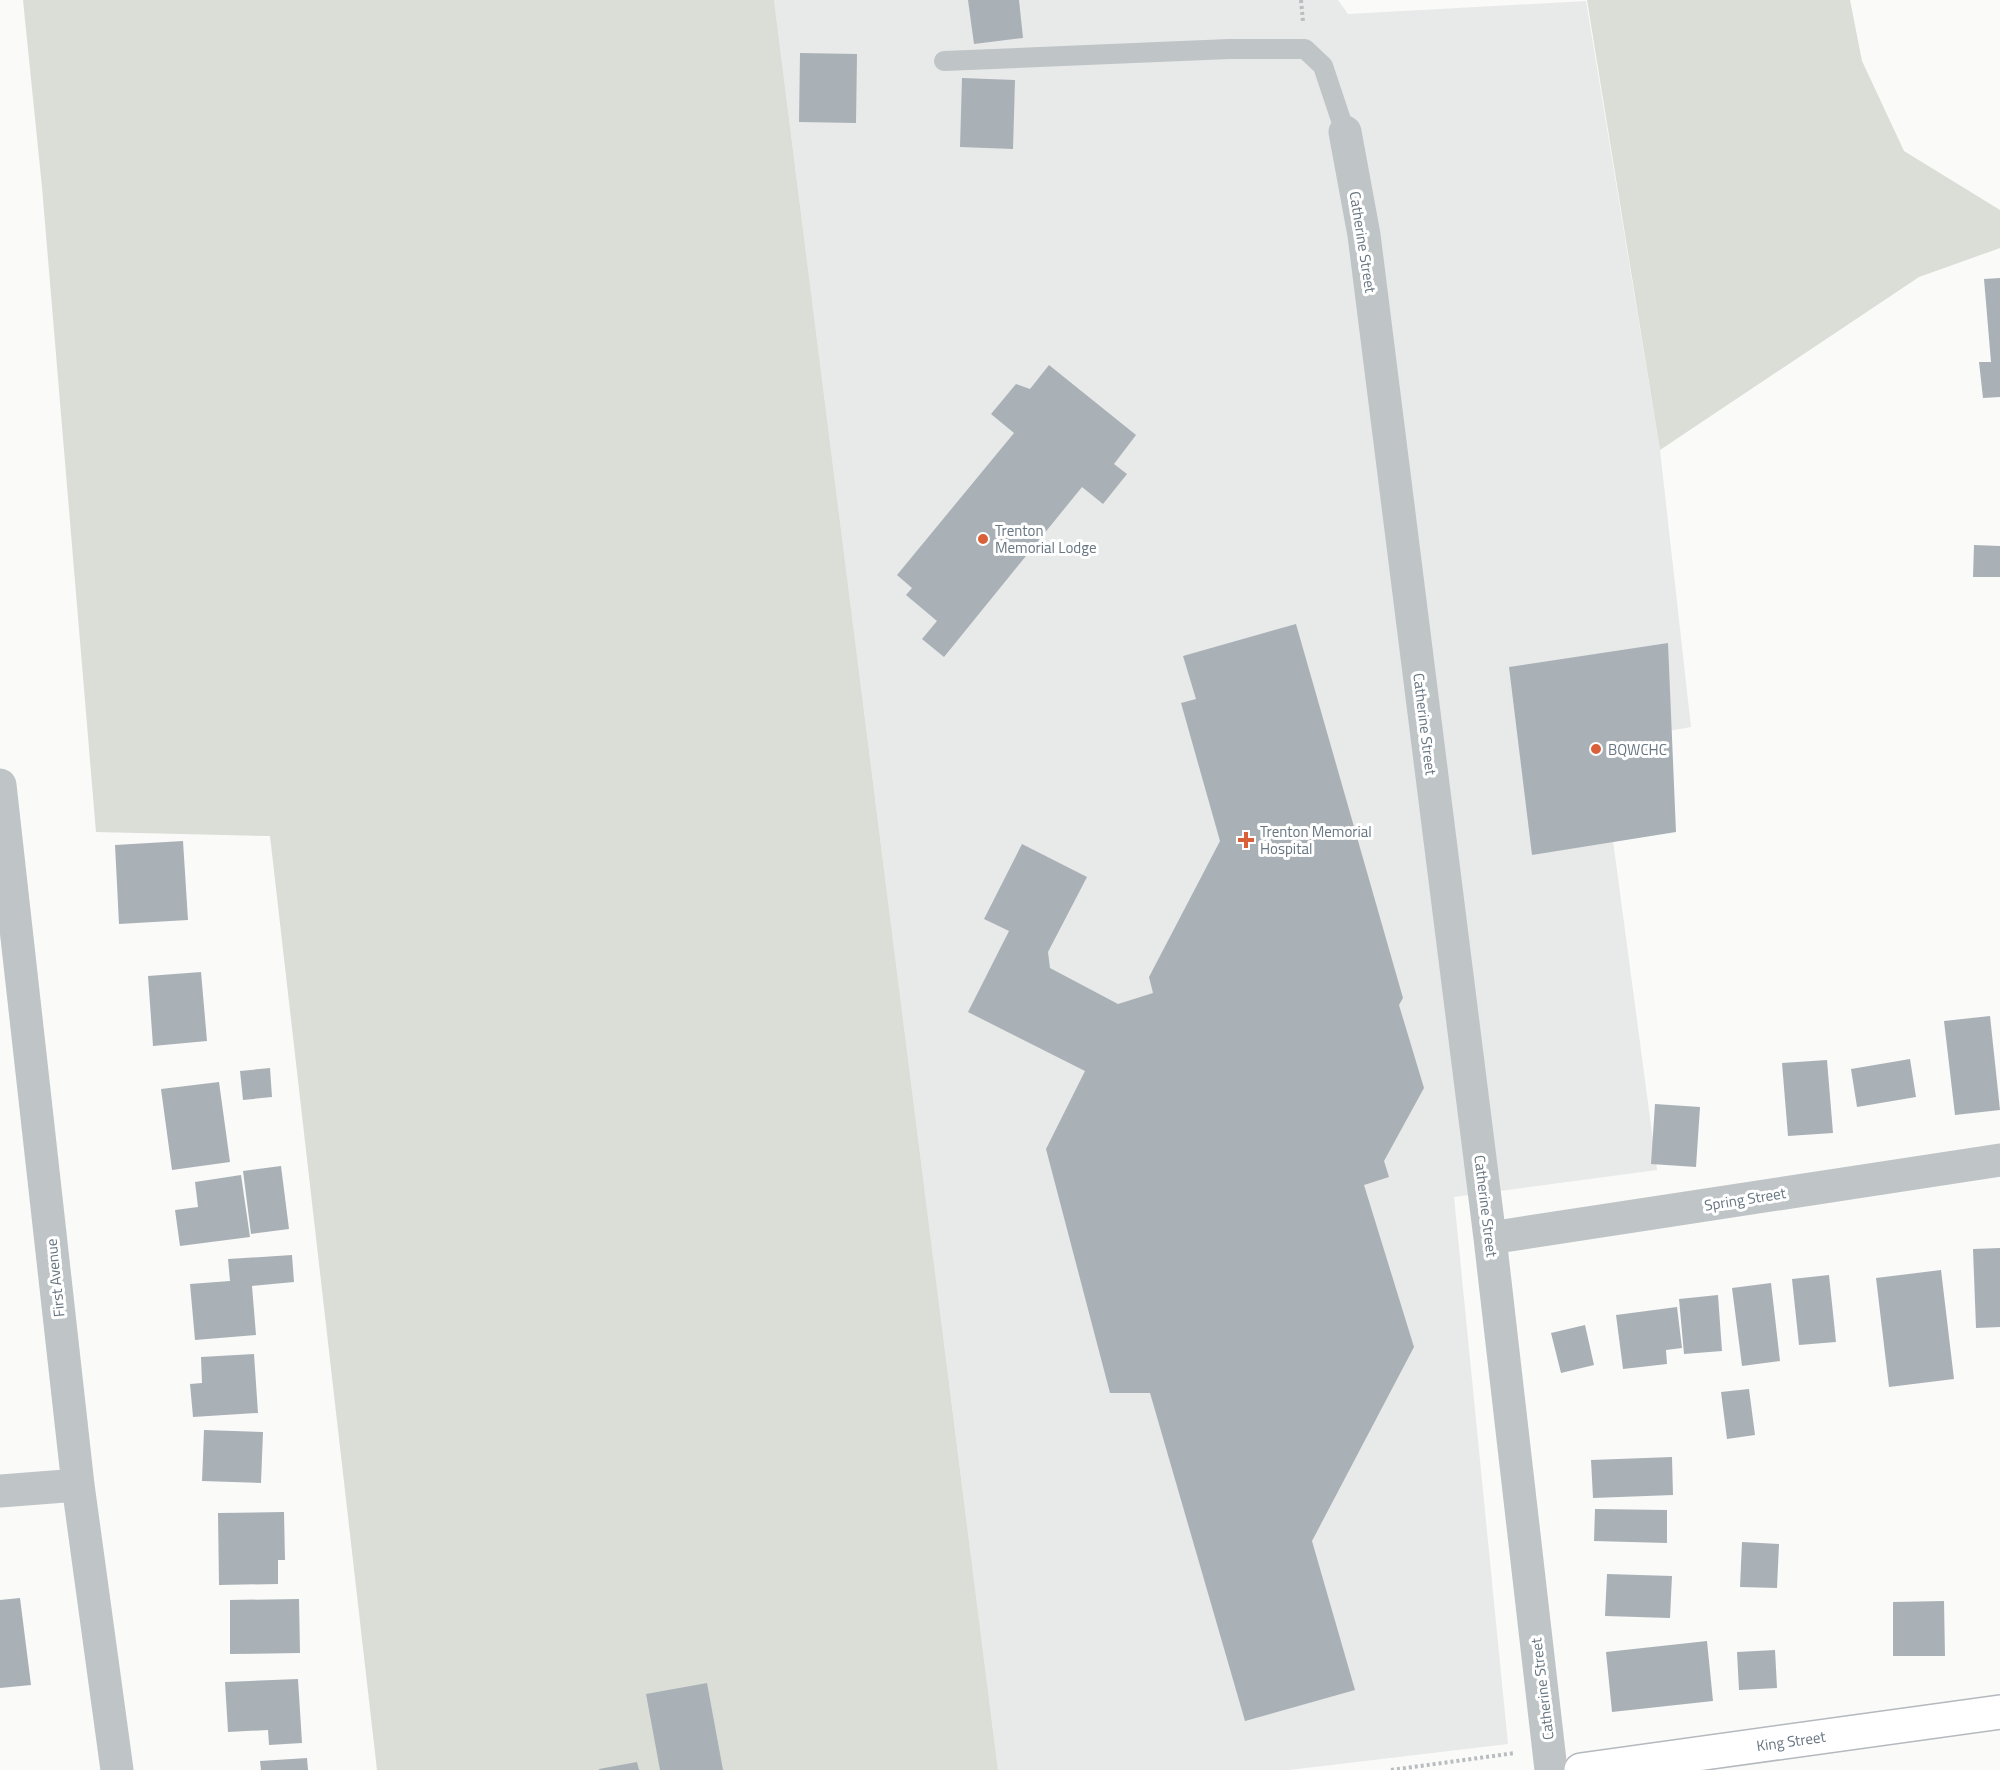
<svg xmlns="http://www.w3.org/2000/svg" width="2000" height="1770" font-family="'Titillium Web',sans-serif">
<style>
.built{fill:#e8e9e9}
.green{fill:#daded7}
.building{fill:#a9b1b7}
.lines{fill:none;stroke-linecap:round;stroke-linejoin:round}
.secondary-casing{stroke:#b4b9be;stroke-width:36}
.path{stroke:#babdc0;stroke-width:4;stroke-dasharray:3 3;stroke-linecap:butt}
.lane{stroke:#bfc4c7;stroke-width:20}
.street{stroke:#bfc4c7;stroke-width:33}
.secondary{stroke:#fff;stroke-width:33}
.poi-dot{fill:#d96038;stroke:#fff;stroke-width:2}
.labels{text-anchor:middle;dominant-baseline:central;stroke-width:6;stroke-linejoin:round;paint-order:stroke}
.street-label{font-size:15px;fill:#667581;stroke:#fff}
.poi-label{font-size:15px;fill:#667581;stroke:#fff;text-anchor:start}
</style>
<rect width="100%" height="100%" fill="#fafaf8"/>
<path class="built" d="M774,0H1338L1348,14L1586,1L1660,450L1691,727L1600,743L1657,1170L1454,1197L1508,1744L1289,1770H998Z"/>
<path class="green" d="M23,0H774L998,1770H377L270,836L96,832L42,187Z
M1587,0H1850L1862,61L1904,151L2000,210V248L1919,277L1660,450Z"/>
<path class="building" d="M968,0H1019L1023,38L974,44Z
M800,53L857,54L856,123L799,122Z
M962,78L1015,80L1013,149L960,147Z
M2000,278V397L1983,398L1979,362H1991L1984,279Z
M1049,365L1136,435L1114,464L1127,474L1103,504L1082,487L944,657L922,639L937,621L906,595L912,588L897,575L1014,433L991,414L1016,384L1030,389Z
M1974,545L2000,546V577H1973Z
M1296,624L1403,998L1399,1005L1424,1088L1384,1161L1389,1177L1364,1185L1414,1347L1312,1541L1355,1690L1245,1721L1150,1393H1110L1046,1149L1085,1071L968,1012L1009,931L984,919L1022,844L1087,877L1048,952L1050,968L1118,1004L1153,993L1149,977L1220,841L1181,703L1196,699L1183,656Z
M1668,643L1676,832L1532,855L1509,667Z
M183,841L188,920L119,924L115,845Z
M201,972L207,1041L153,1046L148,976Z
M1990,1016L2000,1110L1955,1115L1944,1021Z
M1910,1059L1916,1097L1857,1107L1851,1069Z
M1827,1060L1833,1133L1788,1136L1782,1063Z
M270,1068L272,1097L243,1100L240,1071Z
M219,1082L230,1162L172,1170L161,1089Z
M1655,1104L1700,1107L1696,1167L1651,1164Z
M281,1166L289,1229L251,1234L243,1171Z
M241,1175L250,1237L180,1246L175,1210L198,1207L195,1182Z
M2000,1248V1327L1976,1328L1973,1249Z
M292,1255L294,1282L252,1286L256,1335L195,1340L190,1284L230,1281L228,1259Z
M1941,1270L1954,1379L1889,1387L1876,1278Z
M1829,1275L1836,1342L1799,1345L1792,1279Z
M1771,1283L1780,1361L1742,1366L1732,1288Z
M1718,1295L1722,1351L1684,1354L1679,1299Z
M1677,1307L1682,1348L1666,1350L1667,1364L1623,1369L1616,1315Z
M1585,1325L1594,1365L1561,1373L1551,1333Z
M254,1354L258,1413L193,1417L190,1384L202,1383L201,1357Z
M1749,1389L1755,1435L1727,1439L1721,1392Z
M204,1430L263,1432L261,1483L202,1481Z
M1672,1457L1673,1495L1593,1498L1591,1460Z
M1595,1509L1667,1510V1543L1594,1541Z
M284,1512L285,1560H278V1584L219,1585L218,1513Z
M1742,1542L1779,1544L1777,1588L1740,1587Z
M1607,1574L1672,1576L1670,1618L1605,1616Z
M20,1598L31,1685L0,1688V1600Z
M299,1599L300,1653L230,1654V1600Z
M1944,1601L1945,1656H1893V1602Z
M1707,1641L1713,1701L1612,1712L1606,1652Z
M1775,1650L1777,1688L1739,1690L1737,1652Z
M298,1679L302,1743L269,1745L268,1730L228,1732L225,1682Z
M707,1683L723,1770H660L646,1694Z
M307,1758L308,1770H261L260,1761Z
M637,1762L639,1770H599V1769Z"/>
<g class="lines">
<g class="secondary-casing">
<path id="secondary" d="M1581,1770L2000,1712"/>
</g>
<path class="path" d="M1301,0L1303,22
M1391,1770L1515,1753"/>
<path class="lane" d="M944,61L1229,49H1305L1323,66L1345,132"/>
<path class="street" d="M1345,132L1364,235L1490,1238L1551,1770
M0,785L78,1485L117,1770
M1490,1238L2000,1160
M0,1491L78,1485"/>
<use href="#secondary" class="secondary"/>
</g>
<g class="poi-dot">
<circle cx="983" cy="539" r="6"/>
<circle cx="1596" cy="749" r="6"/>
<path d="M1243 831h6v6h6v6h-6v6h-6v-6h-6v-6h6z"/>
</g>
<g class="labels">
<g class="street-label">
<text transform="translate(1363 242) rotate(81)">Catherine Street</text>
<text transform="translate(1425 724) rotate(83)">Catherine Street</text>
<text transform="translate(1745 1199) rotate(-9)">Spring Street</text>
<text transform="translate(1486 1206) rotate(83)">Catherine Street</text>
<text transform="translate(55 1278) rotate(-96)">First Avenue</text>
<text transform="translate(1542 1689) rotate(-97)">Catherine Street</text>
<text transform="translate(1791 1741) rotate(-8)">King Street</text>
</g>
<g class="poi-label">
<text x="995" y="530">Trenton<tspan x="995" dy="17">Memorial Lodge</tspan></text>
<text x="1608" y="749">BQWCHC</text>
<text x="1260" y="831">Trenton Memorial<tspan x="1260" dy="17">Hospital</tspan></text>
</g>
</g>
</svg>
